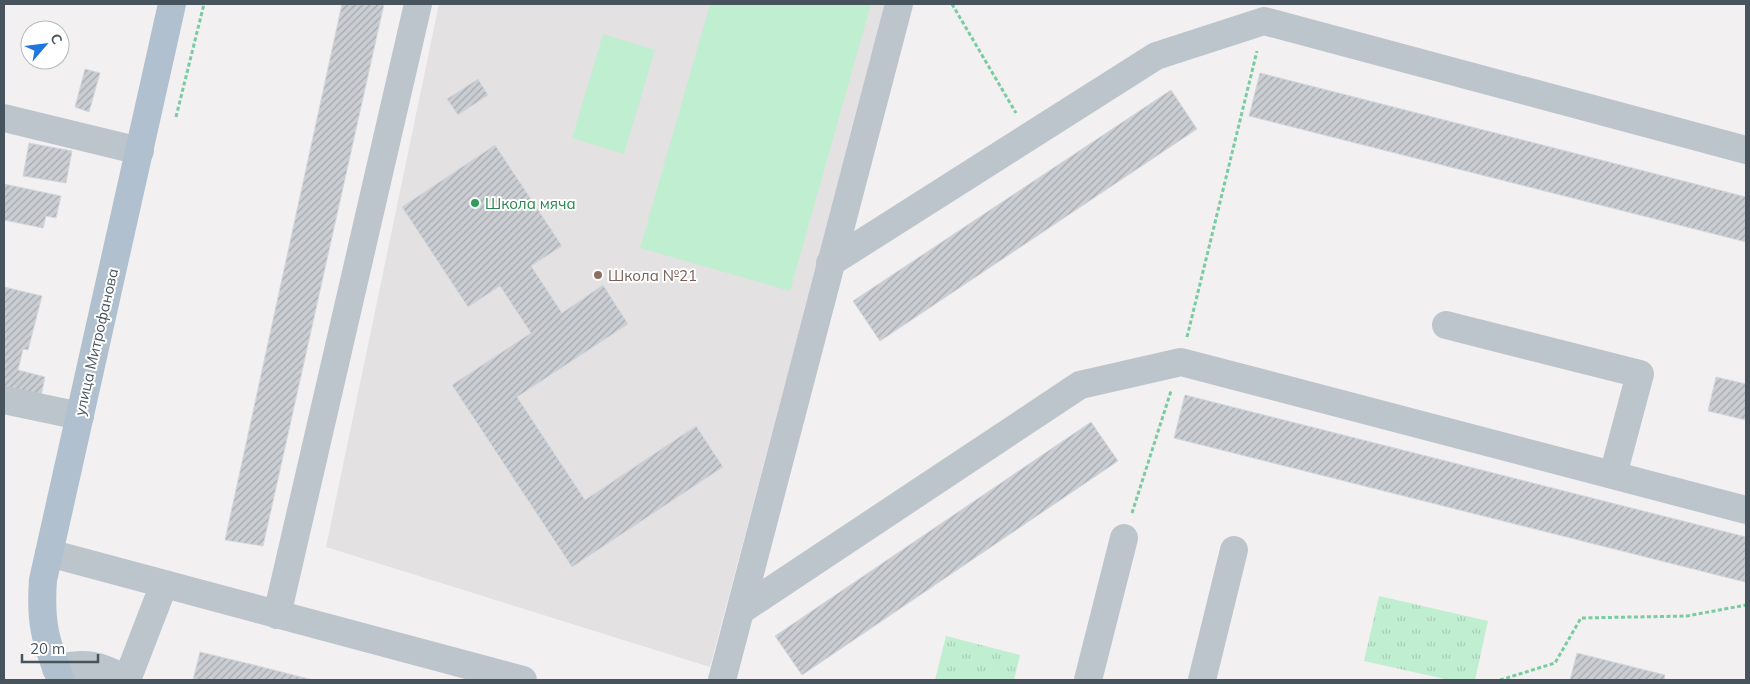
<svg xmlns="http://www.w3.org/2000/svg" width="1750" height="684" font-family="Mulish,sans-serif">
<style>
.education{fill:#e3e1e2}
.green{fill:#c0eed1}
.park{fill:url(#park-tufts)}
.building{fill:url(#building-hatch);stroke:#d4d7db}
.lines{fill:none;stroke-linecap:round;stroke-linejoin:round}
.path{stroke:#79cca1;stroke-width:3;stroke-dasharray:4 2.5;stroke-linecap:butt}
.minor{stroke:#bcc5cc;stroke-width:28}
.major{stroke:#b1c0ce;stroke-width:28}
.leisure-dot{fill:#2e9e5b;stroke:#fff;stroke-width:2}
.education-dot{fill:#8d6e63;stroke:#fff;stroke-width:2}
.labels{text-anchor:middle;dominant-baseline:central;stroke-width:4;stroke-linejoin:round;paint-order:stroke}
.leisure-label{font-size:15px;fill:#27864d;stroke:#fff;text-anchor:start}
.education-label{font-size:15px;fill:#785e54;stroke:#fff;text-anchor:start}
.street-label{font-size:15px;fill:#48545d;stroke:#fff}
</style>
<defs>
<pattern id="park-tufts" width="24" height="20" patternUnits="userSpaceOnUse" patternTransform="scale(1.25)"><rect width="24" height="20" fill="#c0eed1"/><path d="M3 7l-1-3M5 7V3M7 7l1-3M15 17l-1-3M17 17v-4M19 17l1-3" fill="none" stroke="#a6ceb6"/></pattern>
<pattern id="building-hatch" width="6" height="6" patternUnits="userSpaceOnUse" patternTransform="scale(1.25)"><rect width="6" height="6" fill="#cacdd2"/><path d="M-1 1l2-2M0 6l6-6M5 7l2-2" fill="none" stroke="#a6a9ae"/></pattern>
</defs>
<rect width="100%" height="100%" fill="#f2f0f0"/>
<path class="education" d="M439,4H886L710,667L326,547Z"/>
<path class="green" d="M710,4H871L790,291L640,248Z
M603,34L655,50L624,154L572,138Z"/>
<path class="park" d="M1379,596L1488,621L1475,680H1449L1364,661Z
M946,636L1020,655L1014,680H935Z"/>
<path class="building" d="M342,4H384L263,546L225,540Z
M85,69L100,73L89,112L75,107Z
M1260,73L1746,197V242L1249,116Z
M478,79L488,95L458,115L447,99Z
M1171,90L1197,129L880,341L853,301Z
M29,143L72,151L66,183L23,176Z
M495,145L562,246L531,266L562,313L603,285L628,324L517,397L585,500L696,426L723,467L572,567L452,385L531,333L500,286L468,307L402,207Z
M4,184L61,196L56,218L46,216L43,228L4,220Z
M4,287L42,296L28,350L23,349L18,370L45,377L40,401L4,393Z
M1716,377L1746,384V420L1708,411Z
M1185,395L1746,537L1745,582L1174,438Z
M1091,422L1118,461L802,675L775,636Z
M200,652L254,665L313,680H193Z
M1577,653L1665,675L1664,680H1570Z"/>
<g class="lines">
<path class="path" d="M952,4L1016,113
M176,117L204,4
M1187,337L1257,51
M1132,513L1171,391
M1500,680L1555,663L1581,618L1687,616L1746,605"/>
<path class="minor" d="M4,118L140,151
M830,263L1156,56L1264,21L1746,150
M1446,325L1640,374L1613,475
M4,400L80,416
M49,553L523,680
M740,611L1080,385L1181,362L1746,510
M277,615L418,4
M56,669C86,661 100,665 127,680
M127,680L164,584
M722,680L899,4
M1088,680L1124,538
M1202,680L1234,550"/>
<path class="major" d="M61,680C45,641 40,622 43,580L172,4"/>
</g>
<circle class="leisure-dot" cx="475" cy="203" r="5"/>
<circle class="education-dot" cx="598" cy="275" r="5"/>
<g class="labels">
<g class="leisure-label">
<text x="485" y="203">Школа мяча</text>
</g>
<g class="education-label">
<text x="608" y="275">Школа №21</text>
</g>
<g class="street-label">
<text transform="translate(96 342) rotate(-77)">улица Митрофанова</text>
</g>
</g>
<rect width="1750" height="684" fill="none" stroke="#48545d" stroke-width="10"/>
<g transform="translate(45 45) rotate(62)"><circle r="24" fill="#ffffff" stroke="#b6bbbe"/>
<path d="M0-4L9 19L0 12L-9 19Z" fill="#1e77df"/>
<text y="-8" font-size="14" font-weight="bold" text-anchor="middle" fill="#48545d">С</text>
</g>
<path d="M22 654v8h76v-8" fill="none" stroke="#48545d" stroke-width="2.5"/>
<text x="30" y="654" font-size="15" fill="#48545d" stroke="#ffffff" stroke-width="4" paint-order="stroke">20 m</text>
</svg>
